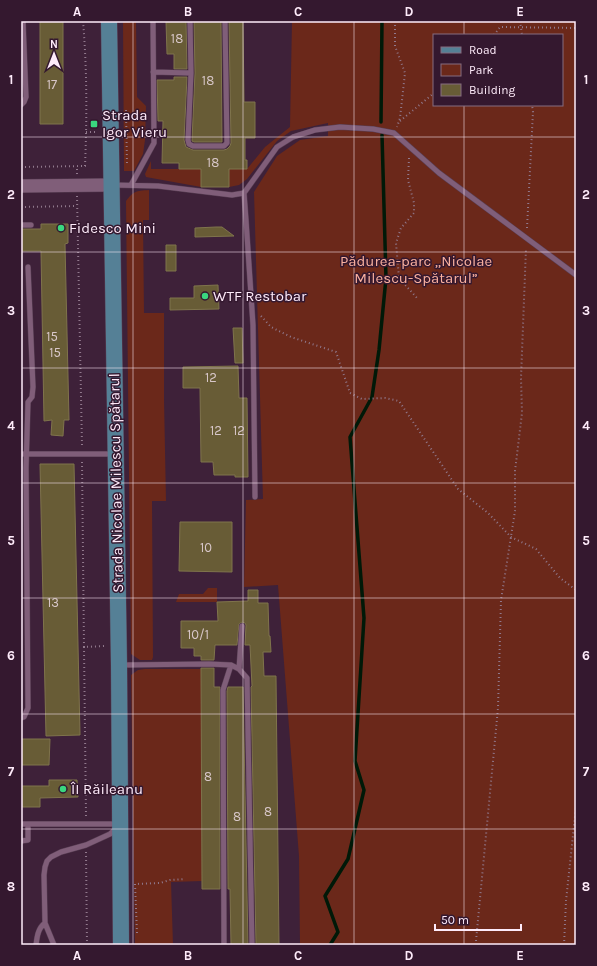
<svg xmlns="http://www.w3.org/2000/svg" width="597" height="966" font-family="Karla,sans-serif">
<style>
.green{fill:#6b281a;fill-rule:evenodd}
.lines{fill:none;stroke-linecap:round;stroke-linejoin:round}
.stream{stroke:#001908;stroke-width:3.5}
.building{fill:#685c36;stroke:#7f744c}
.service-casing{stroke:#583f54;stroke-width:6}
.tertiary-casing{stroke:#583f54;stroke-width:14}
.primary-casing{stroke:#583f54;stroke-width:17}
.path{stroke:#91798d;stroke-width:2;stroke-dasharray:1 3;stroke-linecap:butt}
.service{stroke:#805e79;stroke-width:5}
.tertiary{stroke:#805e79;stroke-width:13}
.primary{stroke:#558096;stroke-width:16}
.grid{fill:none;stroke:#feebfa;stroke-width:1;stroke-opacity:0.55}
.poi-dot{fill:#3ad77f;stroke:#34182f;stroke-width:1.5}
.labels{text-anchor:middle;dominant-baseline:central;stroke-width:3;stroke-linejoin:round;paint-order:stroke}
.number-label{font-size:13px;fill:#d8c7c9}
.poi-label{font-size:15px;fill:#feebfa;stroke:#34182f;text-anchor:start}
.park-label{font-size:15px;fill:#fbb19f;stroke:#34182f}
.street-label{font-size:15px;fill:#feebfa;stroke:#34182f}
.neatline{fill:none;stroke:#feebfa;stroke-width:1.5}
.grid-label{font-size:13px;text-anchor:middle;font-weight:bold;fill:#feebfa}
</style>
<rect width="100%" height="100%" fill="#3e2139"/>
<path class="green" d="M123,21H136L137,97L146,106L145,140L143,154L134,171H124Z
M292,21H576V945H300L299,856L278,585L244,587L246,500L263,499L254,192L277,156L300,140L328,136V123L291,131L277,141L247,179L239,185L229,187H201L146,177L145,174L151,161V169H247L265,147L290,127ZM434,35H562V105H434Z
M149,190V220H143L144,313H164V399L166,501H152L153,657L152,660H140L131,654L126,201C134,191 135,191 149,190Z
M208,588H217V602H176L179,594H203Z
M145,669H201L202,881L171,882L173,945H135L131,675L138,670Z"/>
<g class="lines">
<path class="stream" d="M381,122L382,21
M330,945L338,932L325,896L348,859L364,790L355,761L364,618L350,437L372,397L379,350L386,278L382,135"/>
</g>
<path class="building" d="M40,21H63V124H40Z
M166,21H186L187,69H174V54H167Z
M194,21H221L222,142H194L192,141V140L195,73Z
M229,21H243L244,102H255V138H245V160H247V169H229V187H201V169H179V163H162L163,121H158L157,80H174V77H187L184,140L186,147L193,150H224L227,149L230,146L231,143Z
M41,224H68V243L65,244L69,420H64L63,436L51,435L52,420L44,421L41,251H21V229H41Z
M216,227H222L234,236L195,237V228Z
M166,245H176V271H166Z
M218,285L219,309L170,310V298H194V286Z
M233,328H242L243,363H235Z
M238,366L239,398H247L248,477H235V475H214L213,462H201L200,388H183V367Z
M40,464H74L80,735L46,736Z
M180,522H232V572L179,571Z
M248,590H258V603H268L269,636H270L271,652H263L264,676H276L279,945H256L251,687L252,686L250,645H245L246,625L245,623L242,622L239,624L237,645H215L214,660H201V656H194V648H181V621H218L217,602L248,601Z
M201,668H214V687H220V889H202Z
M228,687H243L248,945H231L230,889H228L227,691Z
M21,739H50L49,765H21Z
M49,780H77L78,797L40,798V807H21V786H49Z"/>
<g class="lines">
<g class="service-casing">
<path id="service" d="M190,21L191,73L188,140L189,144L193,146H224L227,143L225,21
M153,72L191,73
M21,105L24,102L26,97L23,21
M113,185L158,186L232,195L244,193L277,147L293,137L315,130L340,127L373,129L394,133L439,173L576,275
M131,185L154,143L153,21
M244,193L246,220L253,325L255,497
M21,225H31
M21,454H114
M122,665L209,664L231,665L239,669L247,678L252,945
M239,669L242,626
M21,718L24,717L28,708L26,468L28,402L32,397L33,387L28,267
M21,824H117
M21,841L28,840V824
M36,945C37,937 38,928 45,923
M54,945L45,923L44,875L45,867L47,861L51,857L61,852L86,845L110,834L117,828
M224,945L223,690L231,665"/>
</g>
<g class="tertiary-casing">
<path id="tertiary" d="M21,186L111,185"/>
</g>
<g class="primary-casing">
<path id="primary" d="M109,21L119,665L121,945"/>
</g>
<path class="path" d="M395,21V46L405,73L400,118L397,127
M520,21L522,35
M494,35L500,27L576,28
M126,110L127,165
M400,121L434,93
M86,132H97
M409,158L408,180L414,203V213L401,228L396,243L399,278L417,298
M21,167L85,166C87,117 87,69 83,21
M77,174V166
M77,196L82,446
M21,207L77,206
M527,228L533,112L532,105
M261,316L271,327L291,337L336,352L350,393L362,399L385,398L399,401L458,489L488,513L511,537L536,549L560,578L576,590
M82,462L84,647L105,646
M84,647L86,816
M86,852L87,945
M137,933L135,884L160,883L170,880L185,879
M476,941L498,708L501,600L515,511V471L522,413L521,378L526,248
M564,945L566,901L576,807"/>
<use href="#service" class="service"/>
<use href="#tertiary" class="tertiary"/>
<use href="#primary" class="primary"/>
</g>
<path class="grid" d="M133,21V945M243,21V945M354,21V945M464,21V35M464,105V945M21,137H576M21,252H576M21,368H576M21,483H576M21,598H576M21,714H576M21,829H576"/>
<g class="poi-dot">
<rect x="90" y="120" width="8" height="8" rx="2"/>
<circle cx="61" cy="228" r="4"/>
<circle cx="205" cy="296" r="4"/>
<circle cx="63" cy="789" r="4"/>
</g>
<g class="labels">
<g class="number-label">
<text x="177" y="38">18</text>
<text x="208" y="80">18</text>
<text x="52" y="84">17</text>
<text x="213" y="162">18</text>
<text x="52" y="336">15</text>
<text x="55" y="352">15</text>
<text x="211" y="377">12</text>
<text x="216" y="430">12</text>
<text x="239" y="430">12</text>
<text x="206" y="547">10</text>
<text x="53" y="602">13</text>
<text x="198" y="634">10/1</text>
<text x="208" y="776">8</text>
<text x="268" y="811">8</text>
<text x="237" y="816">8</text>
</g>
<g class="poi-label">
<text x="102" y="115">Strada<tspan x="102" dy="17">Igor Vieru</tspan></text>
<text x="69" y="228">Fidesco Mini</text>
<text x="213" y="296">WTF Restobar</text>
<text x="71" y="789">ÎI Răileanu</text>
</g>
<g class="park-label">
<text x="416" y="261">Pădurea-parc „Nicolae<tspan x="416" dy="17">Milescu-Spătarul”</tspan></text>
</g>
<g class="street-label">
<text transform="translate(116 483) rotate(-91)">Strada Nicolae Milescu Spătarul</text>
</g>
</g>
<rect width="597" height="966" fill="none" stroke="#34182f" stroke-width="44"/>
<rect x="433" y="34" width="130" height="72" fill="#34182f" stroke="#856c80"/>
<rect x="441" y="47" width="20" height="6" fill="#558096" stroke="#856c80"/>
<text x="469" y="54" font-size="12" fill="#feebfa">Road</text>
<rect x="441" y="64" width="20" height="12" fill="#6b281a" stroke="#856c80"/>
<text x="469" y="74" font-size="12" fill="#feebfa">Park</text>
<rect x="441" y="84" width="20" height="12" fill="#685c36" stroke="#856c80"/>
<text x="469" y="94" font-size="12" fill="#feebfa">Building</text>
<g transform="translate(54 54)" stroke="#34182f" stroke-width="3" paint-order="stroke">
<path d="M0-3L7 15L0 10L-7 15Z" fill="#feebfa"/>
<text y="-6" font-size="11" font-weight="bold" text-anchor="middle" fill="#feebfa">N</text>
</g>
<path d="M435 924v6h86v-6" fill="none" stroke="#feebfa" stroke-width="2"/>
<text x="441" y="924" font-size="12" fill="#feebfa" stroke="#34182f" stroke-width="3" paint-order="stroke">50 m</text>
<rect x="22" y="22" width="553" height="922" class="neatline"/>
<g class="grid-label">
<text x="77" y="16">A</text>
<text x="188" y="16">B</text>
<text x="298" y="16">C</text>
<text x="409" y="16">D</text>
<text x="520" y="16">E</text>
<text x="11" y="84">1</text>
<text x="586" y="84">1</text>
<text x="11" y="199">2</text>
<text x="586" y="199">2</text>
<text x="11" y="315">3</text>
<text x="586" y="315">3</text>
<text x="11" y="430">4</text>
<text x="586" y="430">4</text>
<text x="11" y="545">5</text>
<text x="586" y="545">5</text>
<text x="11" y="660">6</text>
<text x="586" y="660">6</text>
<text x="11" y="776">7</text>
<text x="586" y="776">7</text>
<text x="11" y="891">8</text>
<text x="586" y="891">8</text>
<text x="77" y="960">A</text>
<text x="188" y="960">B</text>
<text x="298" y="960">C</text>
<text x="409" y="960">D</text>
<text x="520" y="960">E</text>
</g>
</svg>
